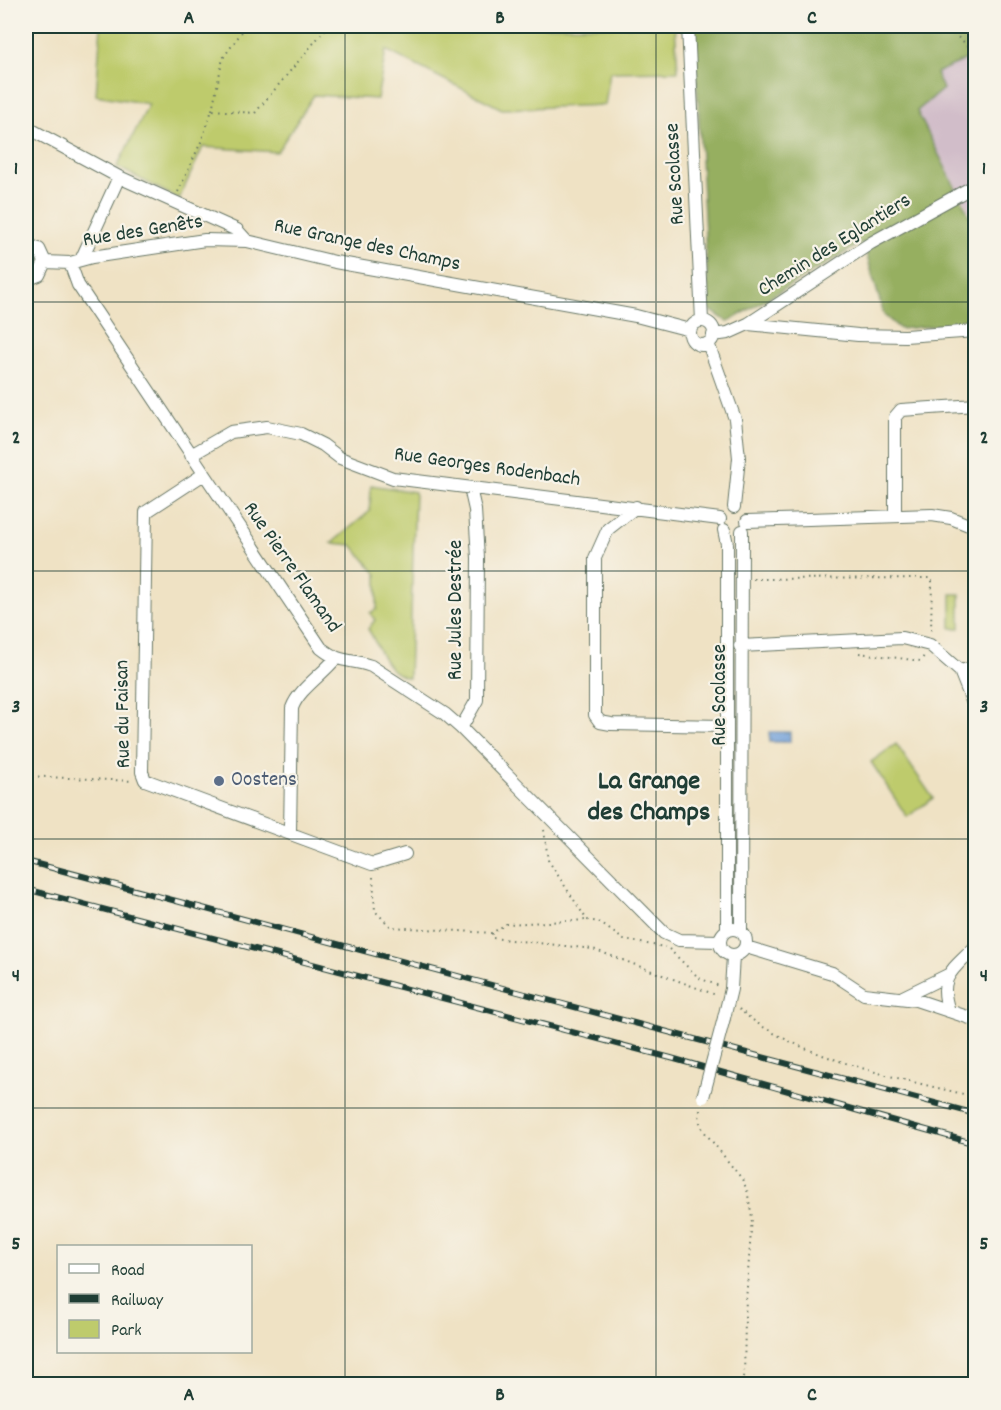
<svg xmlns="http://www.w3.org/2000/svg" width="1001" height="1410" font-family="Dekko,sans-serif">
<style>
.industrial{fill:#d1bdc9}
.green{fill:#becb6c;stroke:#6e8450;stroke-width:1.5}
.forest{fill:#96af60;stroke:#5a764a;stroke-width:1.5}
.water{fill:#6f9ed8;stroke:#476e86;stroke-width:1.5}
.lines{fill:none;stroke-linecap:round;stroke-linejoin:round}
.minor-casing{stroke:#687766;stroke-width:14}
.path{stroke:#687766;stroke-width:2;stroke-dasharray:1.5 4.5;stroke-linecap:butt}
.minor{stroke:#fff;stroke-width:12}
.rail-casing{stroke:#1f3d34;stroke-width:6}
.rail{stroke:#f7f3e8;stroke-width:4;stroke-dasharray:11;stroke-linecap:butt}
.minor-bridge-casing{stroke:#687766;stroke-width:14;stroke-linecap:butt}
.minor-bridge{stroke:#fff;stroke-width:12}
.grid{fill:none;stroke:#1f3d34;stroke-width:1.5;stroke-opacity:0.55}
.service-dot{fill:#5c6f8a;stroke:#f7f3e8;stroke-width:2}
.labels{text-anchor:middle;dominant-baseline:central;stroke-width:4.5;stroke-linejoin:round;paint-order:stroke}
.street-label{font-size:21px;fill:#1f3d34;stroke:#f7f3e8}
.service-label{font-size:21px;fill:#4e5e75;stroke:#f7f3e8;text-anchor:start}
.district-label{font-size:27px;font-weight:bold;fill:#1f3d34;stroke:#f7f3e8}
.neatline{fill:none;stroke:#1f3d34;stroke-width:2}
.grid-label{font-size:20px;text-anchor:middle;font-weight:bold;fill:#1f3d34}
</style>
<rect width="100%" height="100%" fill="#f7f3e8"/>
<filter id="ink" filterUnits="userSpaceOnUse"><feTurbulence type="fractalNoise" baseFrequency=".0167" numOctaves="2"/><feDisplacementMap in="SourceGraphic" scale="12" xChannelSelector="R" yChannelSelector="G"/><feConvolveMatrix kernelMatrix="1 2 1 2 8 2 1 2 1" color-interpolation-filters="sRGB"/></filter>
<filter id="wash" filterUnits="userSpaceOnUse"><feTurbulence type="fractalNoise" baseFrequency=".008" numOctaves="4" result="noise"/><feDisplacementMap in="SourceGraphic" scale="24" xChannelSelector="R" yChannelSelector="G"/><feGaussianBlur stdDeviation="1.35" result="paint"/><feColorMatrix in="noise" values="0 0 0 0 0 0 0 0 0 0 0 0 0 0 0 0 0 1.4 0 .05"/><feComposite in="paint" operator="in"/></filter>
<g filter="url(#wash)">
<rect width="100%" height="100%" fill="#efe2c4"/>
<path class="industrial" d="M974,54L975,55V223L917,111L943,89L936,73Z"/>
<path class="green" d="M101,26H675L678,71L610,72L605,105L502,109L386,50L377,99L314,95L277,152L203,147L179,199L117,167L149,104L96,95Z
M371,485L415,492L409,678C383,673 380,647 368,629L375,620L370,613L377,609V574L352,545L332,543L370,511Z
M951,594H960V628H951Z
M896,744L933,798L907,817L871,762Z"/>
<path class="forest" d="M694,26H975V55L936,73L943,89L917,111L975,227V322L900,329L884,315L863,242L728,322L709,309Z"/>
<path class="water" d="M769,732H790V742H770Z"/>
</g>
<g filter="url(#ink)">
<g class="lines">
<g class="minor-casing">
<path id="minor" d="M688,26L702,321
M26,127L119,177L237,230L247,241
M26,244L39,249L45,262L39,275L26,280
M81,260L119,177
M45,262L70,263L92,257L205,240L247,241L335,262L636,316L690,330
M70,263L78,285L321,648C341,664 348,658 371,666L445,714L461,728L664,933L679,940L719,941
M690 333a12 12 0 1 1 24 0a12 12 0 1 1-24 0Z
M748,324L858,335L905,336L976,331
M713,335L728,333L748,324L871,243L976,185
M708,343L735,419L739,458L734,507
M191,455L231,432L267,427L301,434L323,445L340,458L393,478L720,519
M204,474L146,512L142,772L145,780L372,864L405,854
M636,507L608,529L595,558V715L600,722L611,724L725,726
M895,516V417L901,410L976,405
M747,521L932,515L951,518L976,528
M724,530L727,544V928
M740,646L902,638L930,645L960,671L976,667
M960,671L976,711
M461,728L477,700L478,558L475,510L470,488
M290,833L292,708C299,689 321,676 335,659
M720 942a13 13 0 1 1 26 0a13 13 0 1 1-26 0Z
M741,930L742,531
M746,947L832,973L864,994L916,1000L976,1020
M903,997L948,975
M949,1011C937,976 953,970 976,946
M724,1018L731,989L733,956"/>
</g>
<path class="path" d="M944,26L976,52
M212,110L223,58L246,26
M178,192L201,142L212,110L255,113L328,26
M753,579L929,578L932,581L931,632
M859,653L921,661L925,654
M26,776L133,781
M544,830L548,860L587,920L599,922L624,940L665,947
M373,877L375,911L391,927L492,933L506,924L587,920
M492,933V938L593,949L716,995
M669,949L699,978L719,986
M739,1009C792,1057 905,1080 976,1097
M700,1110L699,1120L703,1130L742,1179L747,1190L752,1217L745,1315L744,1384"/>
<use href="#minor" class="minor"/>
<g class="rail-casing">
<path id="rail" d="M26,861L976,1114
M26,889L671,1058L976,1144"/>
</g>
<use href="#rail" class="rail"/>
<g class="minor-bridge-casing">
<path id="minor-bridge" d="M703,1097L724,1018"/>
</g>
<use href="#minor-bridge" class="minor-bridge"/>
</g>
</g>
<path class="grid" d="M345,26V1384M656,26V1384M26,302H976M26,571H976M26,839H976M26,1108H976"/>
<circle class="service-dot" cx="219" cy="781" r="6"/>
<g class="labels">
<g class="street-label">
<text transform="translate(676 174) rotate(-93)">Rue Scolasse</text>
<text transform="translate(143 232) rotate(-9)">Rue des Genêts</text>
<text transform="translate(367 246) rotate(12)">Rue Grange des Champs</text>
<text transform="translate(835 246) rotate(-32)">Chemin des Eglantiers</text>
<text transform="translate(487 468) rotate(8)">Rue Georges Rodenbach</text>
<text transform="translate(291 568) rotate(55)">Rue Pierre Flamand</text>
<text transform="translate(457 610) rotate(-90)">Rue Jules Destrée</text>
<text transform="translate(721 695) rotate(-90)">Rue Scolasse</text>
<text transform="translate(124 714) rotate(-91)">Rue du Faisan</text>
</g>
<g class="service-label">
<text x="231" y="781">Oostens</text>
</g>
<g class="district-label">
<text x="649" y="782">La Grange<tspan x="649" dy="31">des Champs</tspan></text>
</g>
</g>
<rect width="1001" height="1410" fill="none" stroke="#f7f3e8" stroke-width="66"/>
<rect x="57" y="1245" width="195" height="108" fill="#f7f3e8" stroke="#a1aaa0" stroke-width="1.5"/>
<rect x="69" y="1264" width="30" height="9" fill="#ffffff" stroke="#a1aaa0" stroke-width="1.5"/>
<text x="111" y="1275" font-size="18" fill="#1f3d34">Road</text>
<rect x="69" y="1294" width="30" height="9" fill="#1f3d34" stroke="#a1aaa0" stroke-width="1.5"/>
<text x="111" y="1305" font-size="18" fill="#1f3d34">Railway</text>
<rect x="69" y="1320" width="30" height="18" fill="#becb6c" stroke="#a1aaa0" stroke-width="1.5"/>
<text x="111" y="1335" font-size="18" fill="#1f3d34">Park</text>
<rect x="33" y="33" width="935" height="1344" class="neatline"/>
<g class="grid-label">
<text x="189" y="23">A</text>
<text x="500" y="23">B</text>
<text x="812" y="23">C</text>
<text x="16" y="174">1</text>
<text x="984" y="174">1</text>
<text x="16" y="443">2</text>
<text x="984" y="443">2</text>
<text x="16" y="712">3</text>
<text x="984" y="712">3</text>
<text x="16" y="981">4</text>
<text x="984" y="981">4</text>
<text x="16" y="1249">5</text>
<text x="984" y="1249">5</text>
<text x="189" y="1400">A</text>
<text x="500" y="1400">B</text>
<text x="812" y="1400">C</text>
</g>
</svg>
